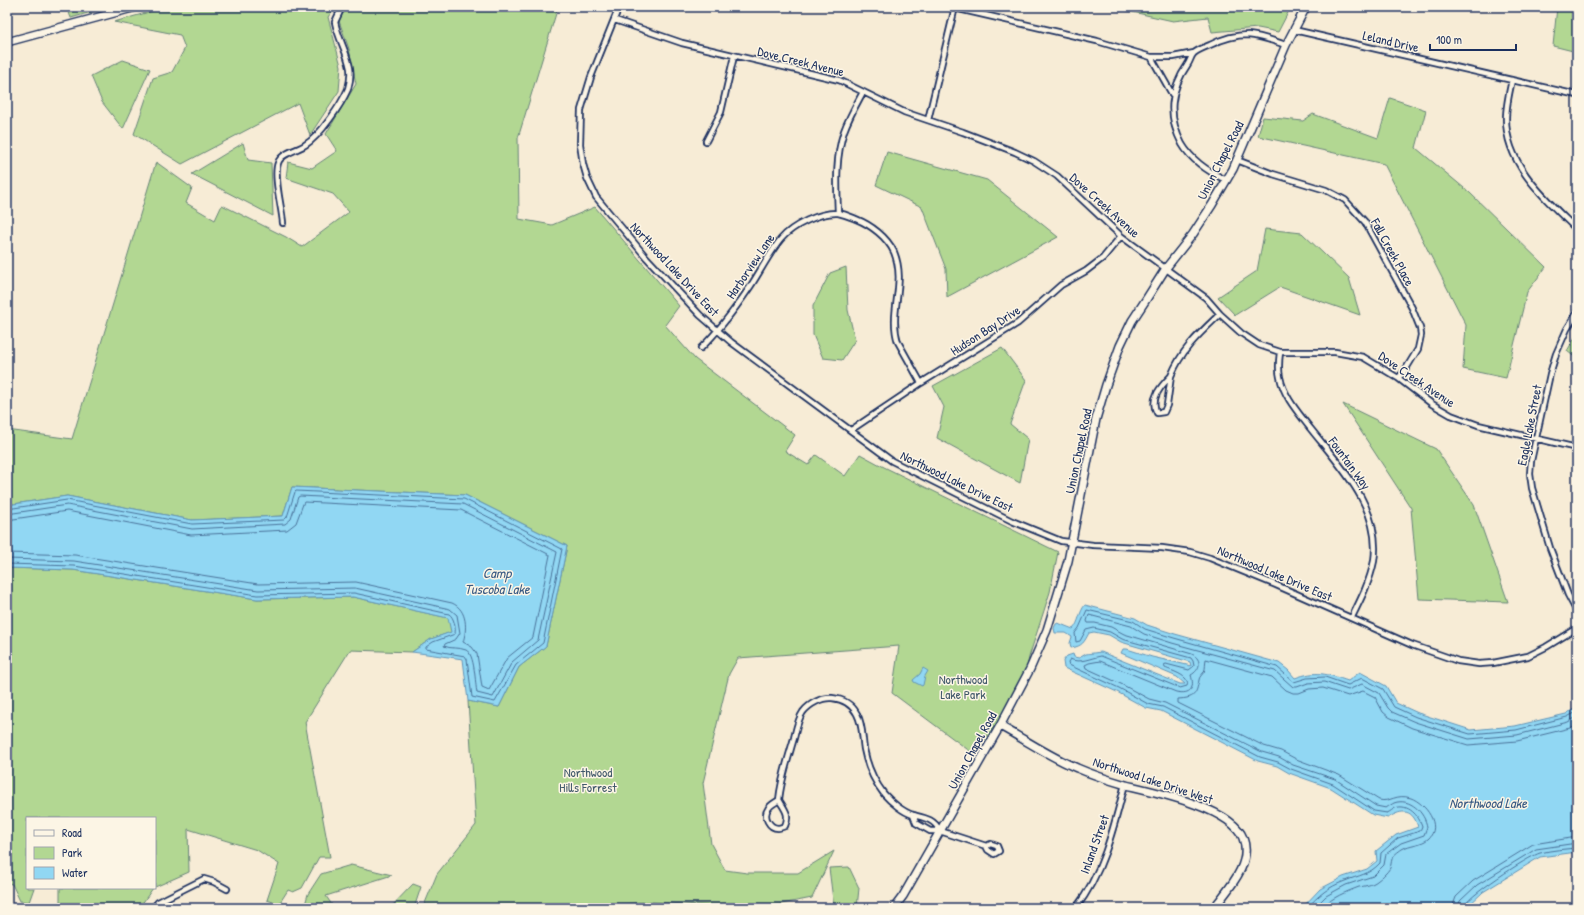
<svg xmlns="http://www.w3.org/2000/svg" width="1584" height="915" font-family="'Patrick Hand',sans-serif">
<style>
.green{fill:#b2d792;stroke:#668378}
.water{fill:#91d7f3;stroke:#6294b7}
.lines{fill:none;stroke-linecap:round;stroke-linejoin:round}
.shore{stroke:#4a729a;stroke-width:1}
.street-casing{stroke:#1b2f5e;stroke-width:8}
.secondary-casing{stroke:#1b2f5e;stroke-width:10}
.street{stroke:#fcf5e5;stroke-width:4.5}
.secondary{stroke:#fcf5e5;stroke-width:7}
.labels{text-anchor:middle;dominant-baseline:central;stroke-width:3;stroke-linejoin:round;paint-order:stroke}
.street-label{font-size:13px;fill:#1b2f5e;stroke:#fcf5e5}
.park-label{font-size:13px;fill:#41596b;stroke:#fcf5e5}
.water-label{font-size:14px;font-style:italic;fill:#385983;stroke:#fcf5e5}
</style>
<rect width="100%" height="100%" fill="#f7ecd6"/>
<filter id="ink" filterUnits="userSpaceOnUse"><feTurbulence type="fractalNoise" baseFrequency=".025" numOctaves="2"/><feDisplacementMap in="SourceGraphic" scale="8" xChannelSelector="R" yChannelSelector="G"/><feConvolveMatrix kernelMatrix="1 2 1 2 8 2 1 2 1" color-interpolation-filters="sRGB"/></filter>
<g filter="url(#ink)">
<path class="green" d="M67,7H108L71,18Z
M167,7H335L328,17L341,66L339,91L310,135L298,103L182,164L134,134L153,78L172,72L185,48L180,35L114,22Z
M348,7H558L518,138L519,219L552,225L595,207L679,306L665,325L695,359L795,435L785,451L808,465L816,455L845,476L860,454L884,467L1058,552L1050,592L1029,657L1024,682L975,755L892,693L899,646L738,658L729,674L703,783L711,844L725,870L747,873H798L834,851L812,898L766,907L716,906L651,902L590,906V908H423L437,874L476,825L468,701L499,707L519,667L546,646L567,546L465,495L292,487L283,516L192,520L67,496L7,505V430L72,439L156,162L192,188L186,203L215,220L222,205L286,237L302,247L349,212L333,194L286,178L288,162L312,168L337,151L326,134L356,84L349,49L339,21L342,13Z
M1110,7H1291L1278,32L1258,28L1212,32L1208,17L1173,21Z
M1557,7H1577V52L1553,46Z
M123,60L150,69L123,129L102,102L91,76Z
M1390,98L1426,110L1416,148L1470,193L1546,267L1527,292L1506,378L1463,369L1466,325L1384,164L1258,136L1263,117L1303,121L1313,114L1378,138Z
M243,143L248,160L271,163L273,216L192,174Z
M887,152L987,180L1058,237L947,297L946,269L922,207L876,185Z
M1265,229L1302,233L1349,278L1360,315L1280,287L1235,315L1218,297L1257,271Z
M846,267L848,310L855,340L842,360L823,358L813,335V306L830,273Z
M1577,334V359L1567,351Z
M1002,348L1026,380L1010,424L1028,439L1020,483L937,438L944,407L933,386Z
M1343,404L1436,449L1474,505L1508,602L1419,599L1411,508Z
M7,568L73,570L257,599L353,597L449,618L452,632L431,639L412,652L350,650L305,722L330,857H319L302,888L293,892L288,890L279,904L267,900L279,864L257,850L188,829L189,872L155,887V818H27V888H34L29,902L20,901L12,884L7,883Z
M351,865L392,875L326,896L334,908H304L308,894L321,874Z
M849,867L859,888L857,908H834L829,868Z
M413,884L421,887L414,908H390Z
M60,888H153L139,908H60Z"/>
<path class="water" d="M292,487L465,495L567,546L546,646L519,667L499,707L468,701L463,659L412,652L431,639L451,632L448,618L353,597L257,599L73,570L7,568V505L67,496L192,520L283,516Z
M1085,605L1135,618L1147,625L1175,634L1279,663L1288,670L1295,678C1317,670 1327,674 1348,681L1360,672L1386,686L1396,703L1418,713L1471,730L1515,726L1566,714L1577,707V852L1540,857L1483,892L1466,908H1302L1320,889L1343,877L1367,869L1377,861L1376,851L1396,835L1418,827C1413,810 1403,808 1388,818L1373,815L1331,788L1289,773L1277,766L1258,761L1161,711L1146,708L1117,692L1064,668L1063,661L1067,656L1073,654L1074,657L1079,658L1086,654L1101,652L1180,684H1185L1177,677L1121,653L1123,649H1127L1152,657L1187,665L1191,666L1190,662L1121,642L1109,635L1094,632L1089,633C1084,642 1083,646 1071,648L1070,643L1072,637L1066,633H1055L1054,628L1056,624L1058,623L1073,629C1079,623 1079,612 1085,605Z
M923,668L928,671L925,676L923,685L922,686L914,682L913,680L920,674Z"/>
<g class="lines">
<path class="shore" d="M7,509L67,500L192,524L284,520L287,517L295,492L296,491L464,499L562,549L543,643L516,665L495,702L472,697L467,659L465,656L426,649V647L433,642L455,634C456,628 454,617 449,614L354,593L257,595L74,566L7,564
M7,514L67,505L192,529L285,524L291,519L298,497L300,496L463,504L557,552L538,640L512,662L493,697L477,693C475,683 475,654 466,650C459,647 450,649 444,646L445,644L456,639L460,633L457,615L450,609L355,588L258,590L74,561L7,559
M7,520L67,511L191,535L287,530L296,523L303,504L304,502L461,510L550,555L533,637L507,658L489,690L482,687L477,654L472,647L463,642C467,630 468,610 452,603L356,582L258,584L75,555L7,553
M1307,908C1319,895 1328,887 1345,881C1359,875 1369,875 1380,863L1381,853L1398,838L1420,831L1422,826C1419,816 1408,803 1395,808C1393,809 1390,812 1387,813L1374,811L1333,784L1291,769L1278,762L1260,757L1163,707L1148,704L1119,688L1069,665L1068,662L1070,659C1080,664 1090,658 1101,656L1180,688L1187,686C1191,676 1172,671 1165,668L1164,665L1166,664L1189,670L1194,666L1193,661L1191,658L1122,639L1110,632L1094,628L1086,630L1080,641L1076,642L1075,633L1079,628L1087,610L1133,621L1145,629L1174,638L1277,667L1294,682L1307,678L1325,677L1348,685L1362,678L1383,689L1394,707L1416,717L1470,734L1516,730L1567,717L1577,712
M1314,908L1326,896L1346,885L1373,876L1384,865L1386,854L1401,843L1424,835L1427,827C1425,813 1410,797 1394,803C1392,804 1389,806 1386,808L1376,806L1335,779L1293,765L1279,757L1262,752L1165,703L1149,699L1121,684L1086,668L1085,665L1089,663L1100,661L1176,692C1191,695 1195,688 1191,675C1200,670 1203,660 1192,654L1124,634L1111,627L1095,623H1088L1087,621L1089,615L1131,626L1144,634L1172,643L1275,671L1293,687H1297L1308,683L1324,682L1348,690L1362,684L1379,693L1388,708L1392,712L1415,722L1469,739L1517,735L1568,722L1577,717
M1322,908C1332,897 1346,892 1359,887C1365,886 1372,885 1377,881C1381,878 1387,873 1390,868C1391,865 1391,863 1392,859C1392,856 1399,851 1402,849C1410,844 1421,845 1428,839C1443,826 1425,803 1411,798C1396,793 1390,803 1379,800L1339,775L1296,759L1281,751L1264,746L1178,703V699C1195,698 1196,695 1199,680C1199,677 1202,675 1204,672C1206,668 1205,663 1206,659L1272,677L1286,690L1293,693H1299L1309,689L1323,688L1348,696L1363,691L1375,697L1383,712L1389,717L1412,728L1468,745L1517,741L1570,728L1577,724
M1452,908L1456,897L1473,881L1533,844L1577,837
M1458,908L1460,901L1477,885L1536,849L1577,843
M1463,908C1464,898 1529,856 1540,853C1552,850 1565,849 1577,848"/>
<g class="street-casing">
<path id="street" d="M619,7L591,77L581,110L580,144L583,164L587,178L596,197L646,257L700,315L731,342L892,461L1012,521L1061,541L1093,545L1162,548L1190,552L1210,558L1276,585L1412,645L1458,661L1479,664L1493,663L1528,656L1546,647L1577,628
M950,7L1097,41L1151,57L1172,94
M615,20L682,43L839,80L904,112L963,132L1015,152L1034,161L1057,176L1121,236L1206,298L1220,314L1241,333L1259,345L1280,352H1335L1363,357L1398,378L1432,404L1451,415L1478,425L1577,448
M1294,30L1577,95
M1151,57H1173L1194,53
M1512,80C1509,93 1506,106 1506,119C1506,166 1547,200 1577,230
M928,120L955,7
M706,141L721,112L734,56
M1237,160L1273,174L1326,190L1345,200L1365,222L1412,308L1420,328L1421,335L1418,349L1404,372L1398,378
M1226,180C1209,172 1192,161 1182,144C1167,115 1170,90 1188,64C1190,61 1191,56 1194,53C1198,50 1205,47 1210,45C1222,39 1234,35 1248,35C1261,36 1274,41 1286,45
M838,213C837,186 835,158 844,131C849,117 856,105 863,92
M283,223C282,208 273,176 278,163C281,153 298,150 305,145C320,136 341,105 348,89C350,82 351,75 350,68C347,52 338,38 335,22L342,7
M1577,313L1567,329L1556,354L1550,374L1531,461L1530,474L1532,488L1550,548L1568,595L1577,612
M701,348C720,330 735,309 750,287C760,272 770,252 781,239C793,225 820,212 838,213C844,214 851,217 856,219C871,225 887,237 894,252C907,284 888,311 898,342L921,383
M1280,352C1279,360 1278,369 1280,377C1284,397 1298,412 1310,428C1340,466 1382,508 1374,561C1370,581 1361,599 1352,617
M1171,376L1167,405L1164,412L1157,413C1149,399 1161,386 1171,376Z
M1171,376C1182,349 1199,334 1220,314
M851,430L921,383L1018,323L1061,285L1086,271L1103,258L1121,236
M779,800C781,779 788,759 794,738C796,730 798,719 803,712C809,704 822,697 832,698C842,699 852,704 857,714C863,725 862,737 864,749C867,765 874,781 884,794C891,802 903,812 913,815C925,818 934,819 940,831H930L916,823L913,815
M779,800C785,810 790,814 785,826C782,827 780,828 778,828C769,828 763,816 768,809C770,805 775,803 779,800Z
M940,831L986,846
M991,844L997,846L999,851L994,854L988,850L986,846Z
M153,908L158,902L204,879L214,882L227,889
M1076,908C1103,873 1114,827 1125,784"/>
</g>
<g class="secondary-casing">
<path id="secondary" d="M7,42L136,7
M1000,726C1026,740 1050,757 1077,768C1093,775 1109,780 1126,785C1155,792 1232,808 1243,838C1253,864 1228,889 1214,908
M894,908L903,896L1000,726L1030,669L1047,630L1068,561L1096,419L1106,385L1120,346L1132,321L1147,298L1166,268L1193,234L1212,205L1233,169L1286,45L1306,7"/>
</g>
<use href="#street" class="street"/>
<use href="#secondary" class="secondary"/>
</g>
</g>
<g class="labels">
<g class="street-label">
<text transform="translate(1391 41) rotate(13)">Leland Drive</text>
<text transform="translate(801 61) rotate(14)">Dove Creek Avenue</text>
<text transform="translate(1220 160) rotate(-63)">Union Chapel Road</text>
<text transform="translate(1105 205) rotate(42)">Dove Creek Avenue</text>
<text transform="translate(1393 252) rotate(61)">Fall Creek Place</text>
<text transform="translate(750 266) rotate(-56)">Harborview Lane</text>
<text transform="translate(675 269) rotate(47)">Northwood Lake Drive East</text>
<text transform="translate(985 330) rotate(-33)">Hudson Bay Drive</text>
<text transform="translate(1417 379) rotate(34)">Dove Creek Avenue</text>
<text transform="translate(1529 425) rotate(-79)">Eagle Lake Street</text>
<text transform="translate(1078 451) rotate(-78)">Union Chapel Road</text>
<text transform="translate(1350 463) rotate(54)">Fountain Way</text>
<text transform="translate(957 481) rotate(26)">Northwood Lake Drive East</text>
<text transform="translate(1275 573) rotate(23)">Northwood Lake Drive East</text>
<text transform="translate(972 750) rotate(-61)">Union Chapel Road</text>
<text transform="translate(1153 780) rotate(18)">Northwood Lake Drive West</text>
<text transform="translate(1094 844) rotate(-70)">Inland Street</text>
</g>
<g class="park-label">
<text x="963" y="679">Northwood<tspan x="963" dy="15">Lake Park</tspan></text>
<text x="588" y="772">Northwood<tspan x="588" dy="15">Hills Forrest</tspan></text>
</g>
<g class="water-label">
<text x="497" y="572">Camp<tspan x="497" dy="16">Tuscoba Lake</tspan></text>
<text x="1488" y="802">Northwood Lake</text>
</g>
</g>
<rect width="1584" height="915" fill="none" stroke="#fcf5e5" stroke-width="24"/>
<rect x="12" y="12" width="1560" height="891" fill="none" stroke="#1b2f5e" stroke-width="1.5" filter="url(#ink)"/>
<rect x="26" y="817" width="130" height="72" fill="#fcf5e5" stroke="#a2a6af"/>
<rect x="34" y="830" width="20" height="6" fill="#fcf5e5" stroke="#a2a6af"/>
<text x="62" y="837" font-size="12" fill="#1b2f5e">Road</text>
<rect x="34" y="847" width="20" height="12" fill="#b2d792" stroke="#a2a6af"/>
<text x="62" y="857" font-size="12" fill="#1b2f5e">Park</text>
<rect x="34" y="867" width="20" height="12" fill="#91d7f3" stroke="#a2a6af"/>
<text x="62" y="877" font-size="12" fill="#1b2f5e">Water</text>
<path d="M1430 44v6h86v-6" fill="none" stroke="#1b2f5e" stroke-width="2"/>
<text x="1436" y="44" font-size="12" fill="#1b2f5e" stroke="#fcf5e5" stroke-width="3" paint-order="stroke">100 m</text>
</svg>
